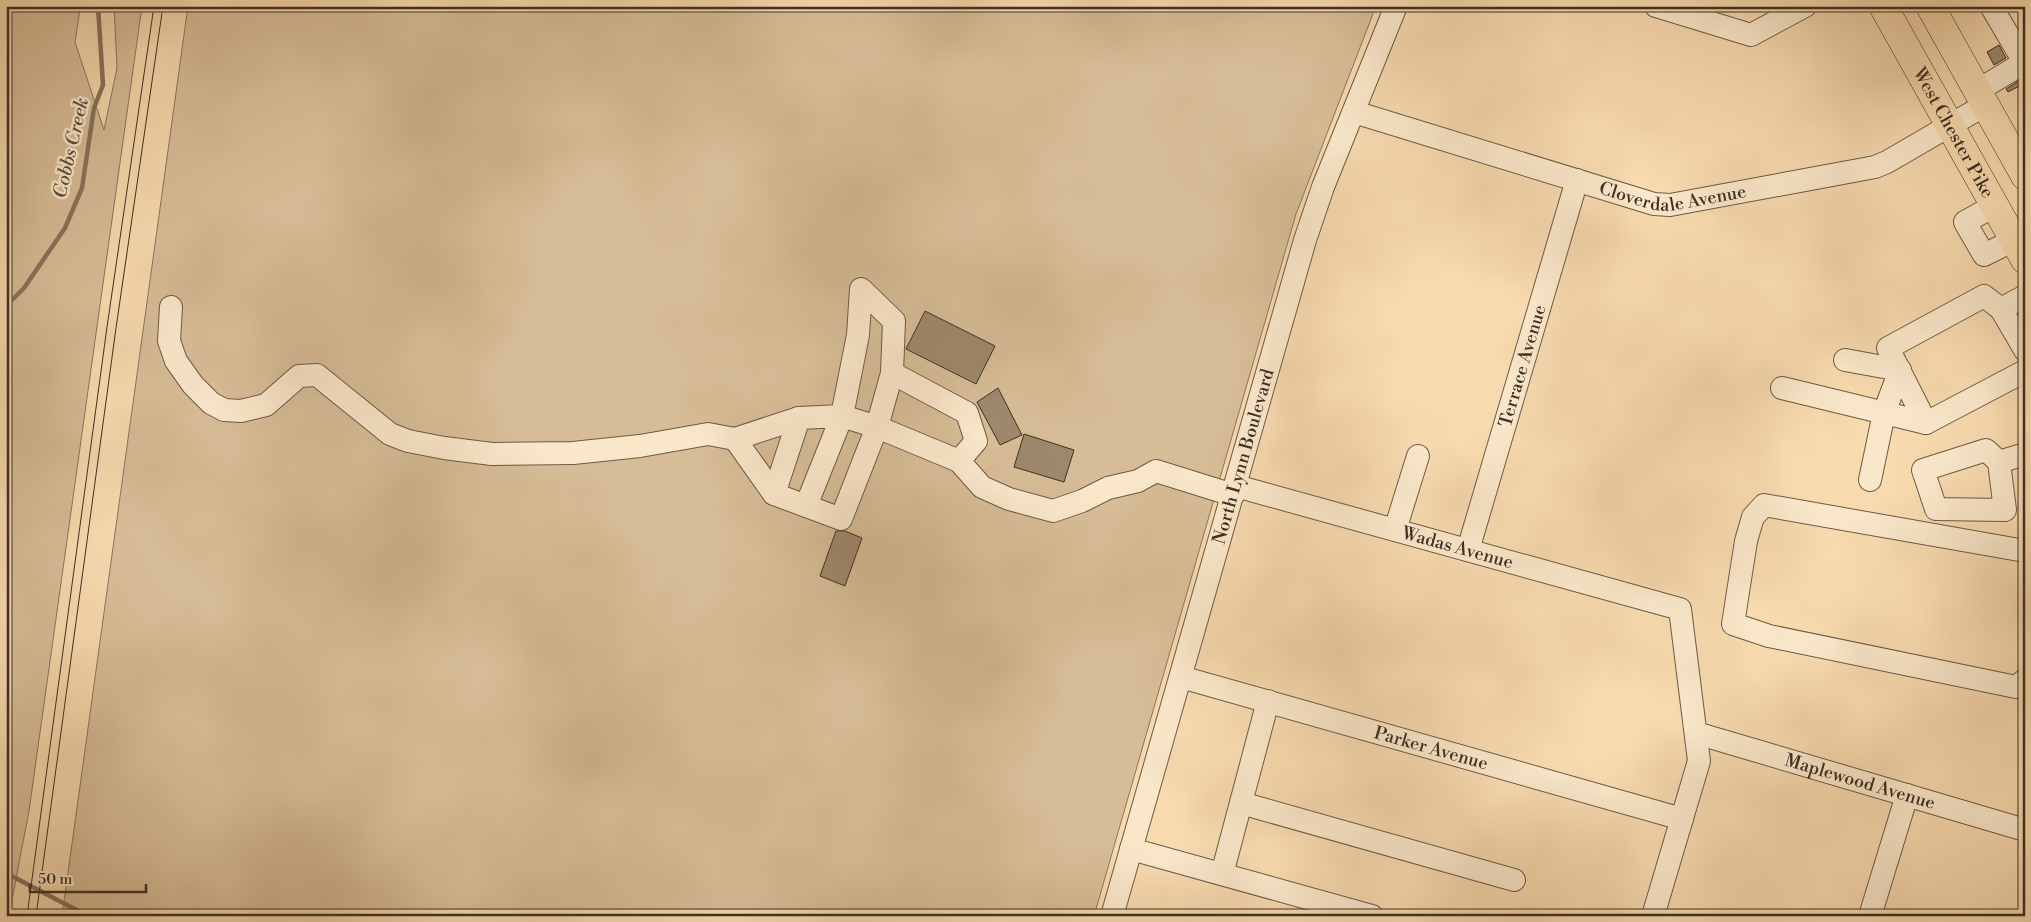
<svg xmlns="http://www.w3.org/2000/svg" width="2031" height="922" font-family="'Libre Bodoni',serif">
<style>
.green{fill:#d7bd97;stroke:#8a765e}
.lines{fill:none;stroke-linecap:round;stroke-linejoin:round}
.stream{stroke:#87735b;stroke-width:4.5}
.building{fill:#9e886c;stroke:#3d3024}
.minor-casing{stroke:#6c5a46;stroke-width:24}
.major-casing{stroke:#3d3024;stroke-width:29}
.minor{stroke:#fae7ca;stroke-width:22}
.major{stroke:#f7daae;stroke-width:28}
.tram{stroke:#3d3024;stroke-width:1}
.labels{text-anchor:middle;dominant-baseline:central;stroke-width:5;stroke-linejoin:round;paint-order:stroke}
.street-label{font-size:18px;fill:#3d3024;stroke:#fae7ca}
.water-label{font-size:19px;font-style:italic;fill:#5c4c3b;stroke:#fae7ca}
</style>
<rect width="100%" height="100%" fill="#f7daae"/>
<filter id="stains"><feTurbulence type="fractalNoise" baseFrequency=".004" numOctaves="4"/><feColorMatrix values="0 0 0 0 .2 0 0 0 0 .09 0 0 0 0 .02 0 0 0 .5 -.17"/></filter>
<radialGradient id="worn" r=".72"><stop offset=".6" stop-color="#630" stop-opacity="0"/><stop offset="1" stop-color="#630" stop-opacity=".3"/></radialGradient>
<path class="green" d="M6,6H86L80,9L75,42L104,130L117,68L114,6H142L29,811L9,916H6Z
M188,6H1376L1296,214L1094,916H62Z"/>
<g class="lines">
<path class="stream" d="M6,306L24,288L65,228L82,188L94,108L103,85L98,6
M6,873L88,916"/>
</g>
<path class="building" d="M1999,45L2006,58L1994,65L1987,52Z
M2020,80L2023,84L2008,92L2006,89Z
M925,311L995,346L976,384L906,349Z
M998,388L1022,435L1000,445L977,402Z
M1024,434L1074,450L1064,482L1014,467Z
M836,531H845L862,538L845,586L820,576Z"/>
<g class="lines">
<g class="minor-casing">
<g id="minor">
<path d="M1656,6L1751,35L1805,6"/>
<path d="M1991,6L2024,62"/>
<path d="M1977,91L2025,62"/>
<path id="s1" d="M1354,112L1654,204L1670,205L1875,167L1887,162L1985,105"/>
<path d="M1994,206L1965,222L1966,224L1984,255L2014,240"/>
<path d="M2025,296L2001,309L1984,296L1888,348L1926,423L2025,371"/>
<path d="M171,307L169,341L176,361L193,385L211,403L224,410L241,411L266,405L299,376L317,375L390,434L408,441L444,448L492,454L573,453L640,446L708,434L735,439"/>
<path d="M2001,309L2025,350"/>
<path d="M1845,360L1900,370L1884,413L1870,480"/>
<path d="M892,373L967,413L976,441L959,461"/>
<path d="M1782,388L1926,423"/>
<path d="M1986,450L1999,462L2005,510L1936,509L1923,470Z"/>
<path d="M1999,462L2025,454"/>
<path id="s2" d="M1236,486L1680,609L1699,761L1653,916"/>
<path d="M774,494L735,439L799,418"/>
<path d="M806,506L842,416L858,335L861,289L894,321L892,373L877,427L841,519L774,494L799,418L842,416L877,427L959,461L982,487L1009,499L1053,511L1082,501L1108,488L1138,481L1156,471L1233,495"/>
<path d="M1395,530L1418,456"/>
<path id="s3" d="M1468,550L1577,180"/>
<path d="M2025,551L1764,505L1753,517L1746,541L1733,624L1769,636L2016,687L2025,680"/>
<path id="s4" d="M1181,677L1682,819"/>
<path id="s5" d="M1696,733L2025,830"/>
<path d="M1241,803L1514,880"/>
<path d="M1131,849L1372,916"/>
<path d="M1222,874L1268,701"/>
<path id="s6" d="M1112,916L1305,240L1323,187L1396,6"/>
<path d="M1870,916L1907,795"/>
</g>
</g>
<g class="major-casing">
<g id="major">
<path id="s7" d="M1883,6L2025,260"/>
<path d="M1930,6L2025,176"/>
</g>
</g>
<use href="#minor" class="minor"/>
<use href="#major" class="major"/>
<path class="tram" d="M27,916L107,327L154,6
M36,916L116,328L163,6"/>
</g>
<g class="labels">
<g class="street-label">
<text stroke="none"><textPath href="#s7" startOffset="145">West Chester Pike</textPath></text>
<text stroke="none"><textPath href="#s1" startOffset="332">Cloverdale Avenue</textPath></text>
<text stroke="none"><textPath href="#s3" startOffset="192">Terrace Avenue</textPath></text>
<text stroke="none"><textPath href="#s6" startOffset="478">North Lynn Boulevard</textPath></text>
<text stroke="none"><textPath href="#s2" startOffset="230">Wadas Avenue</textPath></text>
<text stroke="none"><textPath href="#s4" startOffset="260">Parker Avenue</textPath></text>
<text stroke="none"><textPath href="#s5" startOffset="171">Maplewood Avenue</textPath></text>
</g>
<g class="water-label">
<text transform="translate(71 148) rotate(-77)">Cobbs Creek</text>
</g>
</g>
<rect width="2031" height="922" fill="none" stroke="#f7daae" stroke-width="25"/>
<rect x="8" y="8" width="2016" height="907" fill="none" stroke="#3d3024" stroke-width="2.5"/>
<rect x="12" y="12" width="2006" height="897" fill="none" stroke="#3d3024"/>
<path d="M30 884v8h116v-8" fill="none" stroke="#3d3024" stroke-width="2.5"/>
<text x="38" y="884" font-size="15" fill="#3d3024" stroke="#fae7ca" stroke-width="4" paint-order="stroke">50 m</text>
<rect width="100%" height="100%" filter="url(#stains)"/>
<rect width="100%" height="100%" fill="url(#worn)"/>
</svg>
